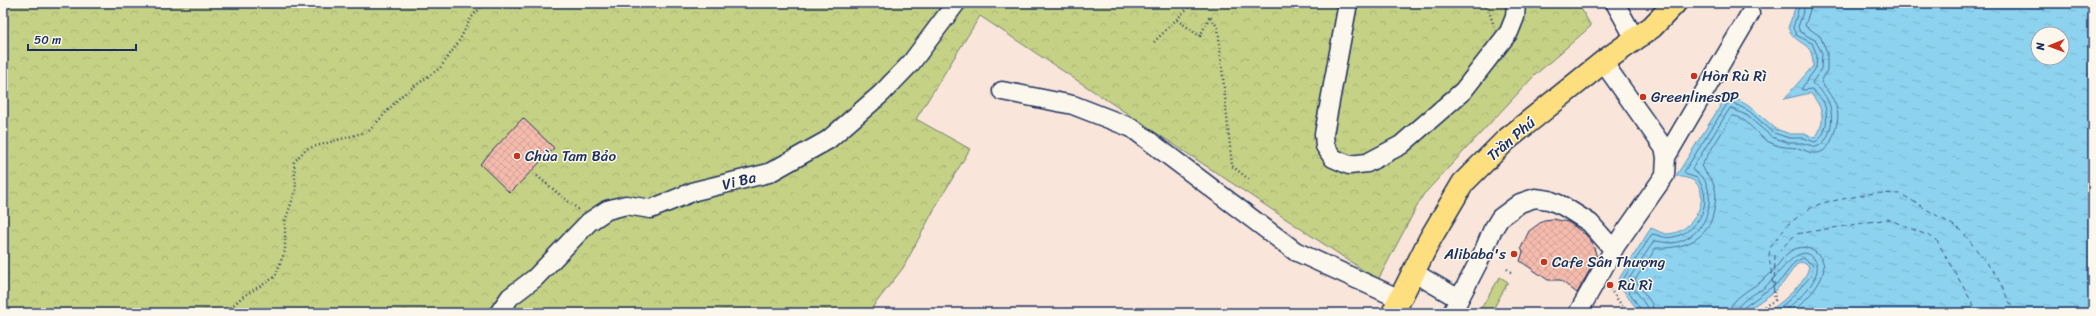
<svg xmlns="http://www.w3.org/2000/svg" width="2096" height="316" font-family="Sriracha,sans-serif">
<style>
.grass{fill:#c5d185;stroke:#708072}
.forest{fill:url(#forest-crowns);stroke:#708072}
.water{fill:url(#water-ripples);stroke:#5f91b5;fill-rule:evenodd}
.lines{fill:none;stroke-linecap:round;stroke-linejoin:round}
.shore{stroke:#497098;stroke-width:1}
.ferry{stroke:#385882;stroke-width:1;stroke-dasharray:5 4;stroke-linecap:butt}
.building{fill:url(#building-cross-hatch);stroke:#1b2f5e}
.minor-casing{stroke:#1b2f5e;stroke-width:21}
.major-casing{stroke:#1b2f5e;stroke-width:25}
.path{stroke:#1b2f5e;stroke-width:2.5;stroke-dasharray:1 3;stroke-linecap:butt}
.minor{stroke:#fbf7ec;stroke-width:18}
.major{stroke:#fddf80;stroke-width:22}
.poi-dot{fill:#c8321e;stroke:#fbf7ec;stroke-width:1.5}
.labels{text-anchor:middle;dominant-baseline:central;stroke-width:3;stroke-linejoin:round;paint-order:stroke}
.poi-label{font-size:15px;fill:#1b2f5e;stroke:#fbf7ec;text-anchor:start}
.street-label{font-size:15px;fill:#1b2f5e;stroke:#fbf7ec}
</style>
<defs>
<pattern id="forest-crowns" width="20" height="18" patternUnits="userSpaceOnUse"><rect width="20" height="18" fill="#c5d185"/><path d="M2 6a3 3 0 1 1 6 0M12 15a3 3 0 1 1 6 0" fill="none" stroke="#a9b475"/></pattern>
<pattern id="water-ripples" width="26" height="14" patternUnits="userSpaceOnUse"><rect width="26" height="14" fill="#8dd2ef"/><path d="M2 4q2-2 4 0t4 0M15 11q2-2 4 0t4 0" fill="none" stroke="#79b5cf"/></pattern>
<pattern id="building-cross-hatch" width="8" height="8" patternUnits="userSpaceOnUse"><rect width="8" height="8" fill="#f5bbad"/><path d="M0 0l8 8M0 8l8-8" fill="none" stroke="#d1a197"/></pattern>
</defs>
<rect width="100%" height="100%" fill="#f9e5d9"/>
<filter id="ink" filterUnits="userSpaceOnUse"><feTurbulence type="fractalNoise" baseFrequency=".025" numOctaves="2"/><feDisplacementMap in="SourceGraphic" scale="8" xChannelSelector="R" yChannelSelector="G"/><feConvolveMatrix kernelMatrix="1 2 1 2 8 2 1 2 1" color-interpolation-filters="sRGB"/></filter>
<g filter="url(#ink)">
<path class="grass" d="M1500,277L1508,282L1491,313H1478Z"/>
<path class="forest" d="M3,3H1578L1591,26L1535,75L1423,195L1378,280L980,16L916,119L970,149L936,206L903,268L868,313H3Z"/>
<path class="water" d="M1797,3H2093V313H1765C1779,306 1807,282 1809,266L1802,262L1796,265L1783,283L1774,292L1743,313H1640L1617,282L1651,228C1656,230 1661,233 1666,234C1693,235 1713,195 1694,181C1690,178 1682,177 1676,176L1728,94L1752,108L1776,129L1790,134H1805L1815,138C1827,121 1823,107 1810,93L1784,99L1813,66C1813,39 1799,49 1788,28ZM2038,34H2062V58H2038Z"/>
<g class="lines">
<path class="shore" d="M1643,313L1622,281L1652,234C1659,235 1665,239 1673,237C1700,232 1715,199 1697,178L1685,174L1684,172L1729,101L1749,111L1774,133L1789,138H1804L1815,142C1828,136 1829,113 1823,101C1820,97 1815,93 1812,89L1803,90L1801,89L1816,68L1817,55L1812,43L1796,35L1793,28L1800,3
M1648,313L1647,307L1628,280L1654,241C1660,241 1665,243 1672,243C1700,240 1717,209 1706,183C1703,175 1695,174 1692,169L1730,108L1746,115L1772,137L1788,143H1803L1816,147C1833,141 1835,113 1827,99C1824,93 1817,88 1812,83L1821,69L1822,53L1815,40L1800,32L1798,27L1806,3
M1654,313L1652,304L1635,280L1656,248C1683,249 1709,240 1714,210C1715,203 1717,196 1715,189C1713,179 1706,174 1701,166L1732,116C1745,115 1757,136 1769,142C1782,149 1789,146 1801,149C1805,150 1809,153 1813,153C1829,155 1834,135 1837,123C1841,106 1829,94 1821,82L1827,70V52L1820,36L1805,26L1812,3
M1730,313C1730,309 1731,305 1734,302C1742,292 1760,284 1770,274C1780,265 1784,251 1798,248C1805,246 1810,249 1815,252C1840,270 1805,301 1791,313
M1736,313C1737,301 1756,294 1765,287C1777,278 1803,233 1817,264C1820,283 1795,302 1782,313
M1741,313L1743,308L1780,281L1795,262L1803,258L1813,265L1811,276L1788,301L1773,313"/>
<path class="ferry" d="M1774,287L1775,255L1796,234L1888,219L1936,239L1978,313
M1774,292L1769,256L1770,248L1786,226L1807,210L1822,203L1874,193L1901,194L1961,230L1996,275L2015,313"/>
</g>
<path class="building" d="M523,118L554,148L510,193L480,164Z
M1553,219L1568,222L1585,234L1592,242L1597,257L1577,293L1560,280H1548L1520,261L1523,252L1521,248L1529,231L1544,220Z"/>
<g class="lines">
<g class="minor-casing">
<path id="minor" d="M1348,3L1324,134L1325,146L1333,158L1349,165L1367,163L1401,145L1463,91L1509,32L1515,17L1516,3
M1615,3L1635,39
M1002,91L1073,105L1132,128L1295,251L1400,299
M1666,157L1750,14
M1413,272L1459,299
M499,313L510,297L535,278L589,222L607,210L626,205L651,209L695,191L769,173L828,140L881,94L911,63L956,3
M1452,313L1482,255L1492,231L1500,218L1520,203L1535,198L1549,200L1563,206L1590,223L1613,249
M1578,313L1616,245L1665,175L1666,157L1664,148L1603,62"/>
</g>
<g class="major-casing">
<path id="major" d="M1393,313L1430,239L1463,183L1506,140L1603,62L1652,27L1675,3"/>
</g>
<path class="path" d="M1486,3L1494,26
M1177,20L1200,36L1210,16L1218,28L1232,166L1251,181
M1154,42L1193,3
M537,176L579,210
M1507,269L1513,274
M1610,289L1627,313
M225,313L242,297L275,277L285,251V221L296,190L294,162L306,149L369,131L401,96L440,68L458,43L471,18L483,5L525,8L542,3
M1754,313L1775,300L1774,292"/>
<use href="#minor" class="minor"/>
<use href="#major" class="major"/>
</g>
</g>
<g class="poi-dot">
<circle cx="1694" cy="76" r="4"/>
<circle cx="1643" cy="97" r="4"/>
<circle cx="517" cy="156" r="4"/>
<circle cx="1514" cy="254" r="4"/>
<circle cx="1544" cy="262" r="4"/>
<circle cx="1610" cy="285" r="4"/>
</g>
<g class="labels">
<g class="poi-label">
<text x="1702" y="76">Hòn Rù Rì</text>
<text x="1651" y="97">GreenlinesDP</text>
<text x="525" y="156">Chùa Tam Bảo</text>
<text x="1506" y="254" text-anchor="end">Alibaba's</text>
<text x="1552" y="262">Cafe Sân Thượng</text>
<text x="1618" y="285">Rù Rì</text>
</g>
<g class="street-label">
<text transform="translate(1511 139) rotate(-41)">Trần Phú</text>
<text transform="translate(739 181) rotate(-14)">Vi Ba</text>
</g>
</g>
<rect width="2096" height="316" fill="none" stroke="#fbf7ec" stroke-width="16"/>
<rect x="8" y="8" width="2080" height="300" fill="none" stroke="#1b2f5e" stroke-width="1.5" filter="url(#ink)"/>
<g transform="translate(2050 46) rotate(269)"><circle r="19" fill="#fbf7ec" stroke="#a1a7b3"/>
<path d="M0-3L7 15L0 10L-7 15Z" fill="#c8321e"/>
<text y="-6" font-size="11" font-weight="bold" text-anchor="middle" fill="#1b2f5e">N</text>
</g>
<path d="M28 44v6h108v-6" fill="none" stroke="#1b2f5e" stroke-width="2"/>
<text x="34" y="44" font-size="12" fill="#1b2f5e" stroke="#fbf7ec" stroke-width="3" paint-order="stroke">50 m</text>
</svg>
